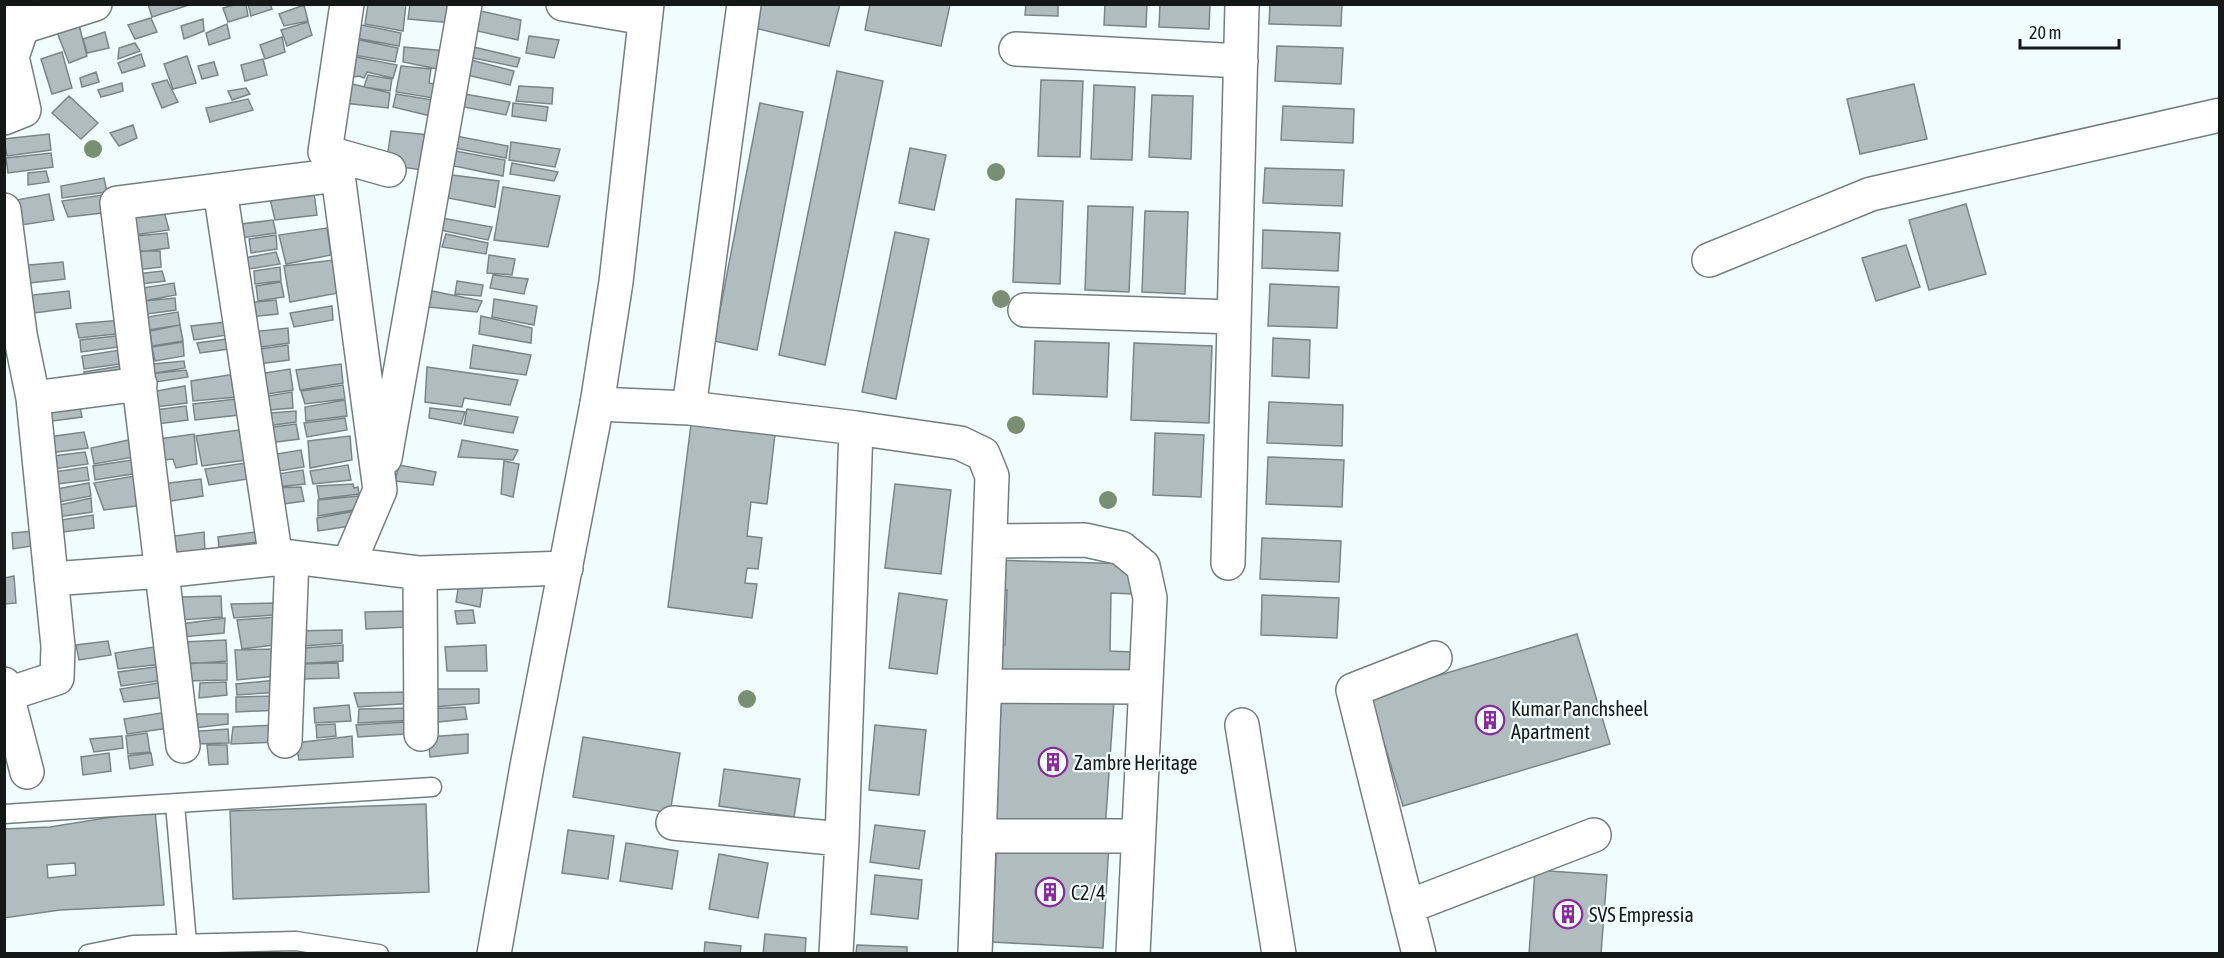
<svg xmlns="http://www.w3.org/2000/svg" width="2224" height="958" font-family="'Asap Condensed',sans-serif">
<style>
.building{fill:#b1bcbf;stroke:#7a8588;stroke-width:1.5;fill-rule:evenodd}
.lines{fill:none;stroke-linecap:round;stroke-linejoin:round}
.lane-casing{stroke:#747f7d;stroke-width:21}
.street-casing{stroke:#747f7d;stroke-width:36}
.secondary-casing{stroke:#747f7d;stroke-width:36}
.lane{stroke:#fff;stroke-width:18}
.street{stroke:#fff;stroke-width:33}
.secondary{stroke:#fff;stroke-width:33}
.tree{fill:#7a8e73}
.labels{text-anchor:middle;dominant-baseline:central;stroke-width:4.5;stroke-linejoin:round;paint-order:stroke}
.poi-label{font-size:20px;fill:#141817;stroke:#f1fdfc;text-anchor:start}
</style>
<rect width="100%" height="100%" fill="#f1fdfc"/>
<path class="building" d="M148,4H192L152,17Z
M238,4H246L248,16L228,22L223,8Z
M248,4H270L272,9L251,16Z
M368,4H406L403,31L365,24Z
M410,4H455L453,23L408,19Z
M761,4H840L829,46L755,28Z
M870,4L950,5L941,46L865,30Z
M1026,4H1058V16L1025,15Z
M1105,4H1147L1146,27L1104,25Z
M1160,4H1210L1209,29L1159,27Z
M1270,4H1342L1341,26L1269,24Z
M304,5L308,21L284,26L279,14Z
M467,8L521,20L518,40L464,28Z
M151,18L157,32L135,39L128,25Z
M203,19L204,31L184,39L181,26Z
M308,22L312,35L287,46L281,30Z
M227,24L230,38L209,45L206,33Z
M357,24L401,33L399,46L355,38Z
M79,25L87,56L69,63L57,32Z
M105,32L109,48L87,53L83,39Z
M529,36L559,40L554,58L526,53Z
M282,37L285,52L265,59L260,45Z
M355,39L398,48L395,62L353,55Z
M135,43L140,51L118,59L119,48Z
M465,45L520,58L517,67L463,56Z
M1277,46L1343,48L1341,84L1275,81Z
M404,47L446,51L443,70L403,62Z
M62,52L72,88L52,94L41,59Z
M141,54L145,66L122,73L118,63Z
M187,56L196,83L173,89L164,64Z
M356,57L397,65L393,78L367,72L364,78L359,76L349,78Z
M459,57L514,71L510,85L458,73Z
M263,59L267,75L245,81L241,65Z
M214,62L218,75L202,79L198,66Z
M401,66L431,69L429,83L441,85L439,99L396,92Z
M837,71L883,81L825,365L779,355Z
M96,72L99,82L82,87L80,78Z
M368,75L392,79L390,91L364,87Z
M167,80L178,102L162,108L152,84Z
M1041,80L1083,81L1080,157L1038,156Z
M122,83L123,91L101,97L98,90Z
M348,83L390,93L388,108L344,103Z
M1914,84L1927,139L1860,154L1847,99Z
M1094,85L1135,87L1132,160L1091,159Z
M519,86L553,88L552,104L516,101Z
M246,88L250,94L232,100L228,91Z
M453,92L510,102L506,115L453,105Z
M396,94L439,101L435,117L393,107Z
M1152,95L1193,96L1191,159L1149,157Z
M69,96L98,123L81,139L52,113Z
M248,99L253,110L210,122L206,108Z
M513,103L548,107L546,121L512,116Z
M760,103L803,112L757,350L714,341Z
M1283,106L1354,109L1353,143L1281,140Z
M133,125L137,138L119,146L110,133Z
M391,131L429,135L423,170L386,165Z
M49,134L51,150L7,156L4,139Z
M456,136L508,146L506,158L454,148Z
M511,142L560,149L555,167L509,160Z
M910,148L946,155L934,210L899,203Z
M455,151L505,160L503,176L454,166Z
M51,153L53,167L8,173L6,158Z
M512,163L558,172L554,181L510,174Z
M1265,168L1344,170L1342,206L1263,203Z
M46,171L49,182L28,185V173Z
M444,174L499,181L495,207L443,197Z
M104,178L107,192L62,198L61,186Z
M503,187L560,196L548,247L494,240Z
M314,193L317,215L275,220L270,199Z
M49,194L54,220L15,226L11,201Z
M109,194L111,212L68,217L62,201Z
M1016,199L1063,201L1060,284L1013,282Z
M1966,204L1986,274L1929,290L1909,220Z
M1088,206L1133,207L1129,292L1085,290Z
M164,211L169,230L128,236L125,216Z
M1145,211L1188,212L1185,294L1142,292Z
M436,217L492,227L488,240L435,229Z
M273,220L276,233L234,239L233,225Z
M327,228L331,255L286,264L279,235Z
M1263,230L1340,233L1338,271L1262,268Z
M895,232L929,239L896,399L862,392Z
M167,233L169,248L130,253L126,237Z
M446,234L488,243L486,254L442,247Z
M276,235L277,249L251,253L249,239Z
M1906,245L1920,287L1876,301L1862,258Z
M125,251H160L161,267L128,271Z
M276,252L280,264L236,271L234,260Z
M489,255L515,259L512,275L487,273Z
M334,260L338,293L290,302L284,266Z
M63,262L65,279L21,284L18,266Z
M280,267L281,281L255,284L254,271Z
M162,271L165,281L141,284L137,274Z
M493,275L528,279L524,294L490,288Z
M457,281L483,285L481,296L455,294Z
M281,282L284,297L258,301L256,286Z
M174,283L176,295L132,303L130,290Z
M1270,284L1339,287L1337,328L1268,326Z
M69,291L71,308L27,314L24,296Z
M432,291L482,301L477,312L429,307Z
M175,298L176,310L147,314L145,301Z
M494,299L537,306L534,325L492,317Z
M276,300L278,314L248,317L245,303Z
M332,306L333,320L294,327L290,313Z
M178,312L180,325L149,330L147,317Z
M481,316L532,328L531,343L479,334Z
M122,320L124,333L79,338L76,324Z
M226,322L234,334L194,340L191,326Z
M180,325L183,341L152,346L150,331Z
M288,328L289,343L246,349L243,333Z
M124,335L125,346L81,352L80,340Z
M234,338L236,348L200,353L197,343Z
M1273,338L1310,340L1309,378L1272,376Z
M1035,341L1109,343L1107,397L1033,394Z
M183,342L184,356L155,361L152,347Z
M1134,343L1212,346L1209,423L1131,420Z
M288,345L289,360L250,365L246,351Z
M473,345L531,355L526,375L470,368Z
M126,349L127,363L84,369L82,356Z
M184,361L185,368L144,375L142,365Z
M341,364L343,383L300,390L296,370Z
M127,365L130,380L85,386L84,372Z
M427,367L518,380L510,405L464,398L462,407L425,402Z
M290,369L293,390L254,396L252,375Z
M186,370L188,377L150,383L149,374Z
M235,374L237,397L193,401L191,381Z
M343,385L345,399L305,404L301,391Z
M185,386L187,403L148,408L145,393Z
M292,392L293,408L258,411L255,398Z
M78,398L82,417L45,422L40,404Z
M236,399L239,415L195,420L193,404Z
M345,400L347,416L306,421L305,407Z
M1269,402L1343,405L1342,446L1267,443Z
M186,406L188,420L149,425L147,411Z
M430,408L465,412L461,424L429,418Z
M467,409L518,417L513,433L464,425Z
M296,411V422L259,427L257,414Z
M345,418L347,430L307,437L304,423Z
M296,424L299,439L262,444L258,429Z
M691,424L775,434L767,504L751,502L747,536L762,538L758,569L747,568L745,583L757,584L752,618L668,607Z
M239,430L246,460L202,466L196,436Z
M84,432L88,448L42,454L41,438Z
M1155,433L1204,435L1201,497L1153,495Z
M194,434L197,464L176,468L173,459L156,461L152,440Z
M350,436L352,460L310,468L308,441Z
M138,438L140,456L94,464L91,448Z
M462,440L518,450L513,460L458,457Z
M301,450L304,467L273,472L270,455Z
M85,452L88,464L47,470L45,457Z
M1268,457L1344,460L1342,507L1266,504Z
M138,459L139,473L95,480L93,466Z
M504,461L519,464L513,497L501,494Z
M245,463L248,479L209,485L205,469Z
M348,465L351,480L313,484L310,471Z
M399,465L436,472L433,485L395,481Z
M87,467L89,480L50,485L47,473Z
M303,470L305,484L267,488L265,476Z
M140,475L144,505L104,510L94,483Z
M201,479L203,496L165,502L162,484Z
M89,483L91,496L53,503L51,490Z
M353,484L354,488L358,487L359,494L319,499L317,486Z
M895,484L951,490L941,574L885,568Z
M301,487L304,501L270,506L267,488Z
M359,496V509L318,516V500Z
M91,498L92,512L58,517L55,506Z
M356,511L357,525L318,531L317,518Z
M93,515L94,528L63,532L60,520Z
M34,531L38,545L13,549L12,533Z
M170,532L175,536L204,532L205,551L165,555Z
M255,532L257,542L219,547L218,537Z
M1262,538L1341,541L1339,582L1260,579Z
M994,560L1134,564L1133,594L1111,593L1110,651L1131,652V674L990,670L991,645H1005L1007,590L993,589Z
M14,576L16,603L4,604V578Z
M459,584L483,586L480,607L456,602Z
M899,593L947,600L937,674L889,668Z
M1262,595L1339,598L1337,638L1261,635Z
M221,596L222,617L181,620L179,597Z
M276,603L273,615L234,618L231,604Z
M473,610L475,623L457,624L455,611Z
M411,611L409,627L366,629L365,612Z
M276,617L274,645L242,649L237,620Z
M225,618L224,633L182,637L181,624Z
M342,630V643L291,647V631Z
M1577,634L1610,744L1403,806L1370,696Z
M226,640L227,661L186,664L183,642Z
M108,641L111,655L79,660L76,645Z
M343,645V661L294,664L291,649Z
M486,645L487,671H447L445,647Z
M160,646L163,664L118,669L115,653Z
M276,649V676L237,680L235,650Z
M183,663H227V680L184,681Z
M338,663L339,678L302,679L300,664Z
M162,666L164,680L121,686L118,672Z
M277,680L279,692L237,695L236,684Z
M164,682L165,697L124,702L120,689Z
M226,682L227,695L199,698L200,683Z
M432,689H479V703L435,707Z
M412,692L414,703L358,707L354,693Z
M1002,692L1114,700L1105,831L993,824Z
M278,696L279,710L236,712V697Z
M349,705L351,721L315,723L314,708Z
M465,707L467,719L429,723L427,709Z
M415,708V720L358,723L359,709Z
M167,712L169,728L127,734L124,719Z
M184,714H228V724L185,729Z
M406,722L405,734L358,737L356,725Z
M335,724L336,736L317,738L316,725Z
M277,725L278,742L231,744L233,727Z
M875,725L926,730L919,795L869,790Z
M228,729L229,743L189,744L187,732Z
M147,733L150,752L128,754L126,736Z
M468,734V753L430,757L428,737Z
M122,736L123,748L94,752L90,739Z
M352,736L353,757L299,760L296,743Z
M583,737L680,753L670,813L573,797Z
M207,745H227L228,764L209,765Z
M109,753L111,771L83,775L81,757Z
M151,753L153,765L130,769L128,756Z
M724,769L800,779L794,817L719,806Z
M426,804L429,892L233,899L230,811Z
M155,810L164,905L60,910L4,918V829L50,827ZM75,863L76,875L48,878L47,865Z
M875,825L925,831L919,869L870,862Z
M568,830L614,836L608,879L562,873Z
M997,837L1109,842L1103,948L992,942Z
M626,843L678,851L672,889L620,881Z
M719,854L768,863L758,918L709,909Z
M1535,870L1607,875L1601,954H1529Z
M875,875L922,880L918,919L871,914Z
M765,934L806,938L805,954H763Z
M705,942L741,946L740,954H704Z
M857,945L907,947V954H856Z"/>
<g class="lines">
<g class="lane-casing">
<path id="lane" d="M175,804L187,943
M4,814L432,787
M88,954L133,945
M133,954V945L296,941L379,954"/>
</g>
<g class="street-casing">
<path id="street" d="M347,4L325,152L389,170
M563,4L645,18
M22,27L95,4
M1016,49L1241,61
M4,118L24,110L12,57L22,27L15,4
M220,190L276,559
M4,210L20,334L33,398L58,646L57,678L8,694
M1709,260L1871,194L2220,115
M1025,310L1234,317
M33,398L140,384
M597,404L689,408L856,428L960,443L983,454L992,476L975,954
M689,408L744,4
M385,458L465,4
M990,541L1085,540L1121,548L1143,566L1150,598L1133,954
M1228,563L1242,4
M420,573L421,734
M51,579L162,571L292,557L420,573L566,568
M4,684L27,772
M985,686L1145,687
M1242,725L1279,954
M285,741L292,557
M183,746L117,203L338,175L380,490L349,563
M673,823L842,839
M979,836H1138
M1407,907L1594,835
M836,954L842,839L856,428
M1419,954L1353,690L1435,658"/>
</g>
<g class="secondary-casing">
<path id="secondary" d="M494,954L527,766L597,404L616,282L647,4"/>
</g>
<use href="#lane" class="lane"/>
<use href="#street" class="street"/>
<use href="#secondary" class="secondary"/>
</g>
<g class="tree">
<circle cx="93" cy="149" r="9"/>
<circle cx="996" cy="172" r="9"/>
<circle cx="1001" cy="299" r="9"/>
<circle cx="1016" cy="425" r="9"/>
<circle cx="1108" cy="500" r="9"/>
<circle cx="747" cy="699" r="9"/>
</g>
<defs>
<g id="building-ring" transform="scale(1.5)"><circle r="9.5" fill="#f1fdfc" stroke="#872c98" stroke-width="1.5"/><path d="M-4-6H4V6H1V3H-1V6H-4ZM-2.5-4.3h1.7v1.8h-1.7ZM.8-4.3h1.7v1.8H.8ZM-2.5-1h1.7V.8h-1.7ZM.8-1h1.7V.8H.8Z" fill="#872c98"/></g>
</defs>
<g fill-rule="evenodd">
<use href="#building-ring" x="1490" y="720"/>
<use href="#building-ring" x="1053" y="762"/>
<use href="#building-ring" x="1050" y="892"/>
<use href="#building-ring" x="1568" y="914"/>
</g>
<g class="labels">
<g class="poi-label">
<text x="1511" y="708">Kumar Panchsheel<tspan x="1511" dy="23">Apartment</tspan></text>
<text x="1074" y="762">Zambre Heritage</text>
<text x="1071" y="892">C2/4</text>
<text x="1589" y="914">SVS Empressia</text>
</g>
</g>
<rect width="2224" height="958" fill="none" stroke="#141817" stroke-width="12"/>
<path d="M2020 39v9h99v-9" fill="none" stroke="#141817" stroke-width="3"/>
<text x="2029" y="39" font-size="18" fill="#141817" stroke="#f1fdfc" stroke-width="4.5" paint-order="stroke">20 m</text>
</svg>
